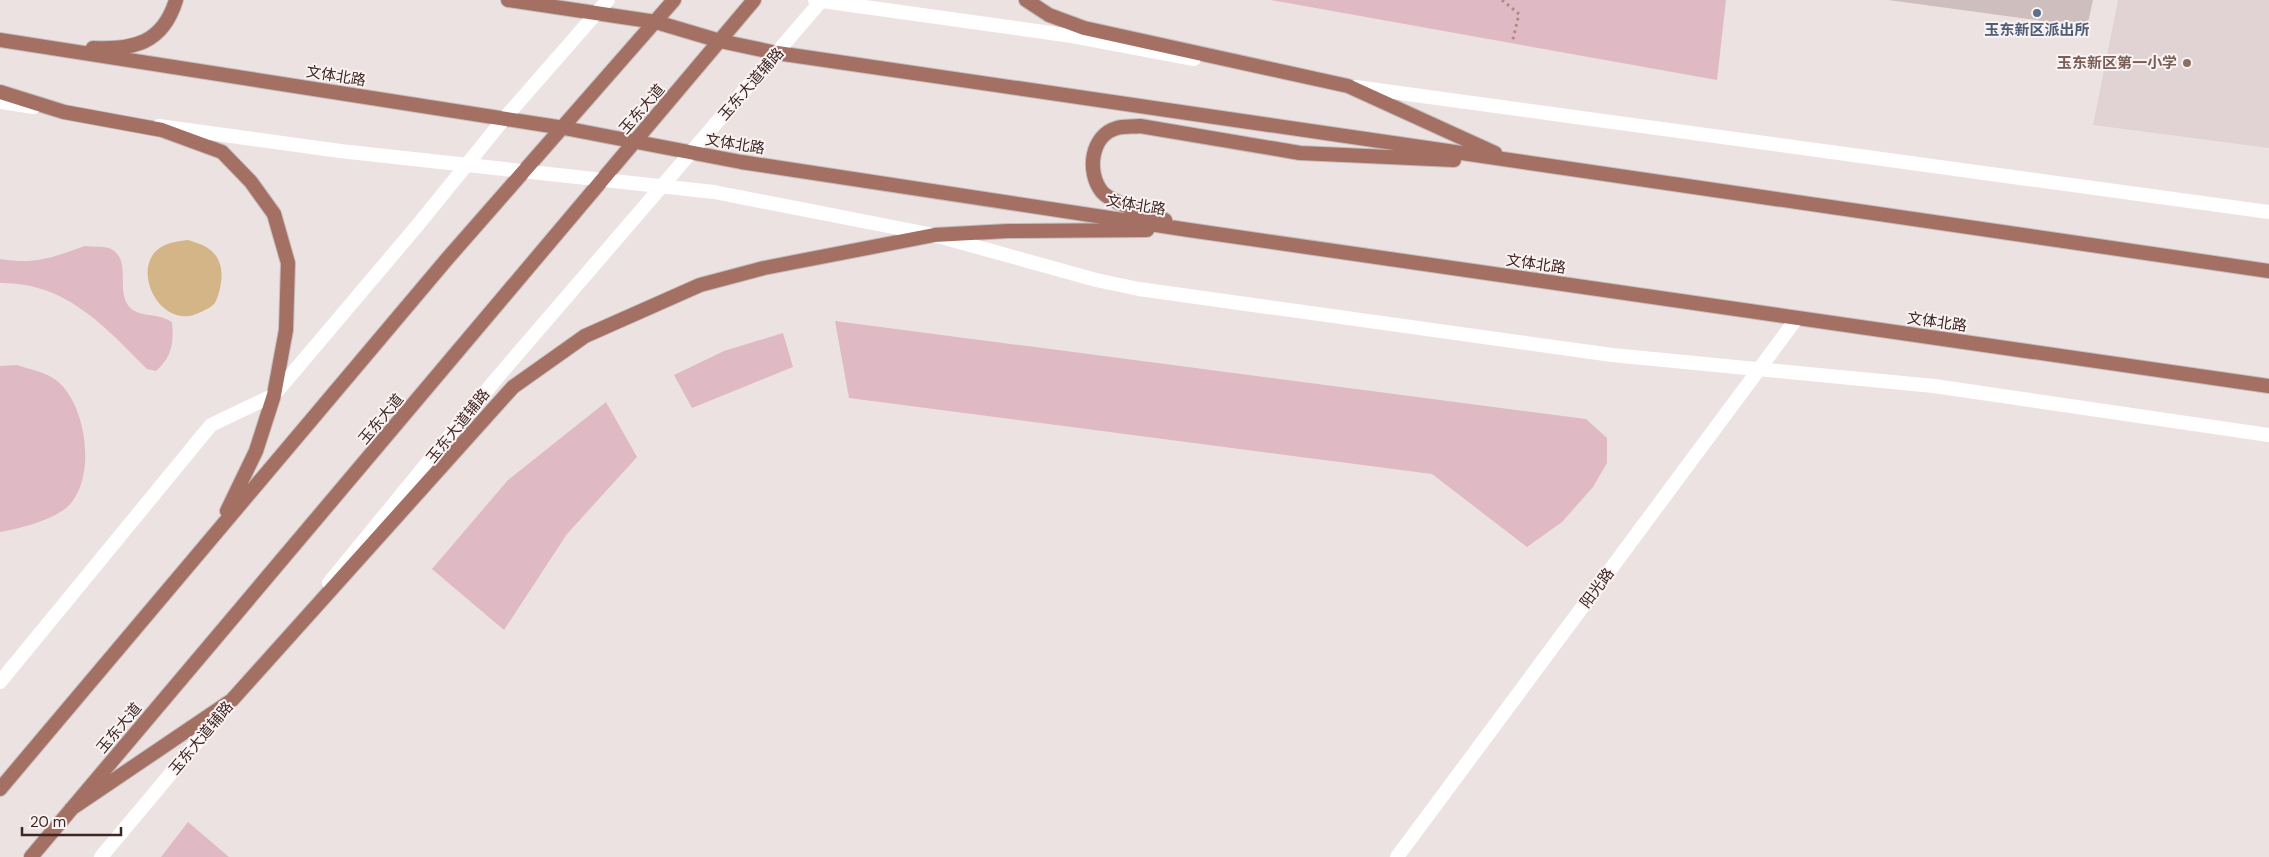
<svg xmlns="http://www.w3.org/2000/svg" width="2269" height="857" font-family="'DM Sans','Noto Sans SC',sans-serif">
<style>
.built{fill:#e1d3d3}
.green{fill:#dfbac4}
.water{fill:#d4b587}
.building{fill:#cebebe}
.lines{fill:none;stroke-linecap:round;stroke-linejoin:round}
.primary-casing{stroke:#c5bebc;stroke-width:16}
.path{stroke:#b28781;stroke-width:3;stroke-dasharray:2.5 4;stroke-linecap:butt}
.service{stroke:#fff;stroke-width:14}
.tertiary{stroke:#fff;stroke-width:14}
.primary{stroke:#a47064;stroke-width:14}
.service-dot{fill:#5c6f8a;stroke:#f9f2f3;stroke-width:2}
.education-dot{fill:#8d6e63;stroke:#f9f2f3;stroke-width:2}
.labels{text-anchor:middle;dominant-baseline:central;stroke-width:4;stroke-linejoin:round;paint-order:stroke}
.service-label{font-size:15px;font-weight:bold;fill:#4e5e75;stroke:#f9f2f3}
.education-label{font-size:15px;font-weight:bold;fill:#785e54;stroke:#f9f2f3;text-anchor:end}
.street-label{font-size:15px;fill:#3f2621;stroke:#f9f2f3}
</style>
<rect width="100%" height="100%" fill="#ede2e2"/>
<path class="built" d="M2118,0H2269V148L2093,125Z"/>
<path class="green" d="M1271,0H1726L1717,80Z
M85,246C92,247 102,246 109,248C135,259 112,295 133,310C143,317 158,313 172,322C174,343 172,357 156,371L147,369C105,327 66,282 0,283V259C36,265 53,257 85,246Z
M835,321L1586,419L1607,438V463L1593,487L1562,522L1527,547L1432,474L849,398Z
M783,333L793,367L692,408L674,375L724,351Z
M17,365C29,369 45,372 56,380C88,404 99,487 62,511C43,523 21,528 0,532V366Z
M606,402L637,457L567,534L504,630L432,569L508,480Z
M188,822L229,857H161Z"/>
<path class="water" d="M188,240C194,242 203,244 209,249C226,261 223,284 216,301C213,307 207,309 201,312C159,334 126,262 165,245C172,242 180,241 188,240Z"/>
<path class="building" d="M1888,0H2093L2087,27Z"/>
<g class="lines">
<g class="primary-casing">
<path id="primary" d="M508,0L656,22L720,41L777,53L2269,271
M1026,0L1049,15L1084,28L1348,86L1495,153
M0,40L564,128L741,162L1189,230L2269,386
M93,48C134,50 163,43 176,0
M0,92L64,112L162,130L222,152L251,182L274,214L288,263L286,330L274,395L256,451L227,511
M1165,220C1149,214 1113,204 1102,192C1086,172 1091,135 1117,128C1124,126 1133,127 1140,126L1300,153L1454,160
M0,789L447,259L674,0
M71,809L232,700L513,387L585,336L700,285L764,268L934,235L1008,231L1147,230
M31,857L754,0"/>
</g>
<path class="path" d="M1502,0L1519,14L1512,43"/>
<path class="service" d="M815,0L1072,36L1194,59
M1356,87L2269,212
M0,102L34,107
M159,126L340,151L714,192L934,235L1096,280L1139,289L1612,355L1934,386L2269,435"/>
<path class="tertiary" d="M329,583L496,379L822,0
M0,682L211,425L274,395L417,226L503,120L608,0
M101,857L229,704
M1397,857L1797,318"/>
<use href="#primary" class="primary"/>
</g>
<circle class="service-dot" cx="2037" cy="13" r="5"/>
<circle class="education-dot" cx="2187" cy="63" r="5"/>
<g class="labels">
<g class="service-label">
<text x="2037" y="30">玉东新区派出所</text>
</g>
<g class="education-label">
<text x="2177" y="63">玉东新区第一小学</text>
</g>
<g class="street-label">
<text transform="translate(336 76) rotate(9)">文体北路</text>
<text transform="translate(751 84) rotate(-49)">玉东大道辅路</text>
<text transform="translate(642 109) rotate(-49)">玉东大道</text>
<text transform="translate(735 144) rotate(9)">文体北路</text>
<text transform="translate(1136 205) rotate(9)">文体北路</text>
<text transform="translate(1536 264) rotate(8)">文体北路</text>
<text transform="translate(1937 322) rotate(8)">文体北路</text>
<text transform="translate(381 419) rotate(-50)">玉东大道</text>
<text transform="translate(458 426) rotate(-51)">玉东大道辅路</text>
<text transform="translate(1597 588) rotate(-53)">阳光路</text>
<text transform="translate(119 728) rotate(-50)">玉东大道</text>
<text transform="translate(201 738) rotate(-50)">玉东大道辅路</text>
</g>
</g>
<path d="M22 827v8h99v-8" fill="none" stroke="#3f2621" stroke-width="2.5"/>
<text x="30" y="827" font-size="15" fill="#3f2621" stroke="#f9f2f3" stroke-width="4" paint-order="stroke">20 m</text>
</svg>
